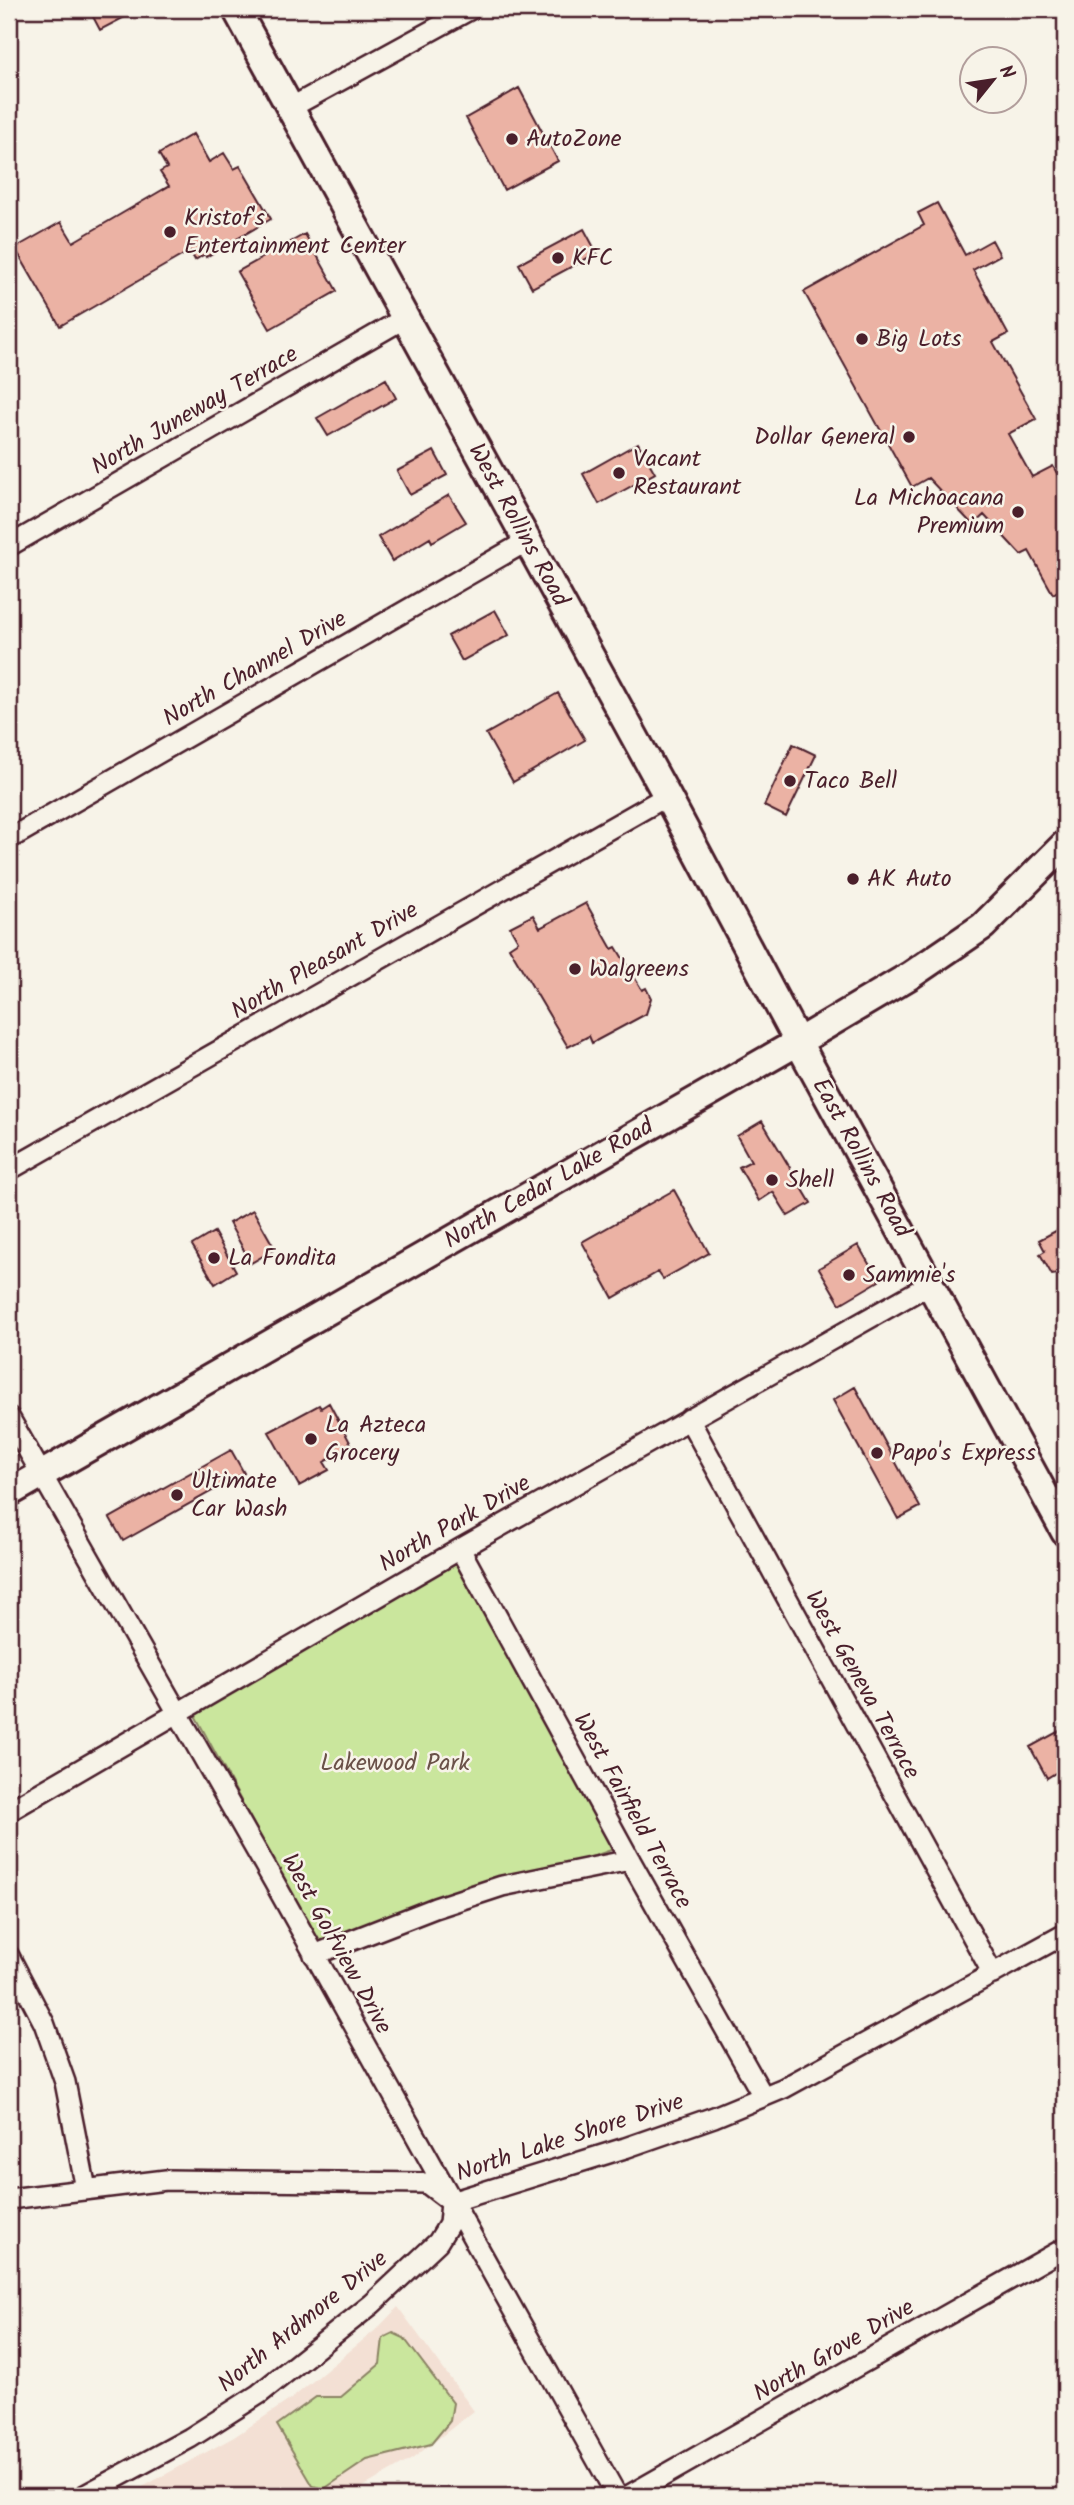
<svg xmlns="http://www.w3.org/2000/svg" width="1074" height="2505" font-family="Kalam,sans-serif">
<style>
.built{fill:#f3e0d4}
.green{fill:#cae69d;stroke:#8a8264;stroke-width:2}
.building{fill:#ebb2a4;stroke:#4a1f2b;stroke-width:2}
.lines{fill:none;stroke-linecap:round;stroke-linejoin:round}
.minor-casing{stroke:#4a1f2b;stroke-width:24}
.secondary-casing{stroke:#4a1f2b;stroke-width:32}
.minor{stroke:#f7f3e8;stroke-width:19}
.secondary{stroke:#f7f3e8;stroke-width:26}
.poi-dot{fill:#4a1f2b;stroke:#f7f3e8;stroke-width:2.5}
.labels{text-anchor:middle;dominant-baseline:central;stroke-width:5;stroke-linejoin:round;paint-order:stroke}
.poi-label{font-size:24px;fill:#4a1f2b;stroke:#f7f3e8;text-anchor:start}
.street-label{font-size:24px;fill:#4a1f2b;stroke:#f7f3e8}
.park-label{font-size:24px;fill:#6a5148;stroke:#f7f3e8}
</style>
<rect width="100%" height="100%" fill="#f7f3e8"/>
<filter id="ink" filterUnits="userSpaceOnUse"><feTurbulence type="fractalNoise" baseFrequency=".0143" numOctaves="2"/><feDisplacementMap in="SourceGraphic" scale="14" xChannelSelector="R" yChannelSelector="G"/><feConvolveMatrix kernelMatrix="1 2 1 2 8 2 1 2 1" color-interpolation-filters="sRGB"/></filter>
<g filter="url(#ink)">
<path class="built" d="M398,2307L474,2411L412,2459L347,2496H126L234,2437L291,2399L378,2328Z"/>
<path class="green" d="M454,1552L617,1848L322,1951L190,1706Z
M393,2333L404,2338L453,2403L450,2421L431,2444L367,2460L324,2489L313,2486L277,2425L316,2397H341L380,2364L383,2338Z"/>
<path class="building" d="M89,9H140L100,30Z
M519,88L558,161L504,190L466,118Z
M193,134L209,162L224,153L234,169L240,166L271,219L206,257L205,254L195,260L190,251L60,326L15,248L61,222L73,242L169,186L160,172L167,168L159,154Z
M937,203L965,255L992,240L1000,255L973,270L1008,334L993,342L1036,419L1008,434L1032,477L1053,466L1065,488V597L1061,589L1053,594L1029,551L1021,555L984,515L973,525L928,478L912,487L804,292L924,225L918,213Z
M584,229L597,253L532,288L519,264Z
M305,234L337,291L270,329L237,272Z
M386,379L396,398L328,436L317,418Z
M638,443L655,473L599,504L583,474Z
M434,451L447,475L410,495L397,471Z
M449,495L466,522L432,542L430,538L392,561L378,537Z
M495,610L509,635L462,661L448,636Z
M558,693L585,740L513,782L486,734Z
M793,744L816,755L786,817L764,806Z
M586,903L612,949L616,947L642,990L646,988L651,998L646,1014L592,1043L589,1036L568,1047L509,947L518,941L510,927L533,915L540,928Z
M762,1121L811,1203L788,1216L773,1192L759,1201L739,1167L751,1161L737,1136Z
M674,1190L709,1253L663,1279L658,1272L613,1298L582,1242Z
M253,1210L275,1249L251,1263L229,1223Z
M1065,1226V1281L1063,1283L1058,1274L1052,1275L1040,1254L1045,1251L1039,1240Z
M214,1232L236,1271L215,1284L192,1245Z
M858,1245L879,1281L840,1304L819,1268Z
M855,1387L920,1507L898,1519L833,1400Z
M329,1403L352,1446L324,1462L329,1470L299,1486L269,1432L319,1405L321,1408Z
M231,1450L244,1473L123,1541L110,1518Z
M1061,1730L1065,1736V1767L1047,1778L1030,1747Z"/>
<g class="lines">
<g class="minor-casing">
<path id="minor" d="M290,108L471,9
M9,546L405,318
M9,839L527,541
M9,1170L667,796
M9,1417L273,1880L617,2496
M689,1419L993,1974
M460,1549L630,1860L763,2096
M9,1811L460,1549L930,1284
M314,1955L435,1908L502,1886L630,1860
M9,1956L44,2023L65,2082L86,2189
M9,2199L166,2180L426,2183L451,2202L625,2148L714,2117L784,2088L1065,1934
M83,2496L190,2438L259,2394L372,2304L438,2242L449,2224L451,2202
M628,2496L1065,2248"/>
</g>
<g class="secondary-casing">
<path id="secondary" d="M236,9L667,796L798,1042L1065,1532
M9,1493L798,1042L911,975L983,926L1065,844"/>
</g>
<use href="#minor" class="minor"/>
<use href="#secondary" class="secondary"/>
</g>
</g>
<g class="poi-dot">
<circle cx="512" cy="139" r="7"/>
<circle cx="170" cy="232" r="7"/>
<circle cx="558" cy="258" r="7"/>
<circle cx="862" cy="339" r="7"/>
<circle cx="909" cy="437" r="7"/>
<circle cx="619" cy="473" r="7"/>
<circle cx="1018" cy="512" r="7"/>
<circle cx="790" cy="781" r="7"/>
<circle cx="853" cy="879" r="7"/>
<circle cx="575" cy="969" r="7"/>
<circle cx="772" cy="1180" r="7"/>
<circle cx="214" cy="1258" r="7"/>
<circle cx="849" cy="1275" r="7"/>
<circle cx="311" cy="1439" r="7"/>
<circle cx="877" cy="1453" r="7"/>
<circle cx="177" cy="1495" r="7"/>
</g>
<g class="labels">
<g class="poi-label">
<text x="526" y="139">AutoZone</text>
<text x="184" y="218">Kristof's<tspan x="184" dy="28">Entertainment Center</tspan></text>
<text x="572" y="258">KFC</text>
<text x="876" y="339">Big Lots</text>
<text x="895" y="437" text-anchor="end">Dollar General</text>
<text x="633" y="459">Vacant<tspan x="633" dy="28">Restaurant</tspan></text>
<text x="1004" y="498" text-anchor="end">La Michoacana<tspan x="1004" dy="28">Premium</tspan></text>
<text x="804" y="781">Taco Bell</text>
<text x="867" y="879">AK Auto</text>
<text x="589" y="969">Walgreens</text>
<text x="786" y="1180">Shell</text>
<text x="228" y="1258">La Fondita</text>
<text x="863" y="1275">Sammie's</text>
<text x="325" y="1425">La Azteca<tspan x="325" dy="28">Grocery</tspan></text>
<text x="891" y="1453">Papo's Express</text>
<text x="191" y="1481">Ultimate<tspan x="191" dy="28">Car Wash</tspan></text>
</g>
<g class="street-label">
<text transform="translate(195 411) rotate(-30)">North Juneway Terrace</text>
<text transform="translate(518 525) rotate(61)">West Rollins Road</text>
<text transform="translate(255 669) rotate(-30)">North Channel Drive</text>
<text transform="translate(325 961) rotate(-30)">North Pleasant Drive</text>
<text transform="translate(861 1158) rotate(61)">East Rollins Road</text>
<text transform="translate(549 1184) rotate(-30)">North Cedar Lake Road</text>
<text transform="translate(455 1524) rotate(-30)">North Park Drive</text>
<text transform="translate(862 1685) rotate(61)">West Geneva Terrace</text>
<text transform="translate(632 1811) rotate(61)">West Fairfield Terrace</text>
<text transform="translate(336 1944) rotate(61)">West Golfview Drive</text>
<text transform="translate(570 2138) rotate(-18)">North Lake Shore Drive</text>
<text transform="translate(303 2322) rotate(-39)">North Ardmore Drive</text>
<text transform="translate(834 2351) rotate(-30)">North Grove Drive</text>
</g>
<g class="park-label">
<text x="395" y="1763">Lakewood Park</text>
</g>
</g>
<rect width="1074" height="2505" fill="none" stroke="#f7f3e8" stroke-width="35"/>
<rect x="18" y="18" width="1039" height="2470" fill="none" stroke="#4a1f2b" stroke-width="2.5" filter="url(#ink)"/>
<g transform="translate(993 80) rotate(60)"><circle r="33" fill="#f7f3e8" stroke="#b29e9c" stroke-width="2"/>
<path d="M0-5L12 26L0 18L-12 26Z" fill="#4a1f2b"/>
<text y="-10" font-size="19" font-weight="bold" text-anchor="middle" fill="#4a1f2b">N</text>
</g>
</svg>
